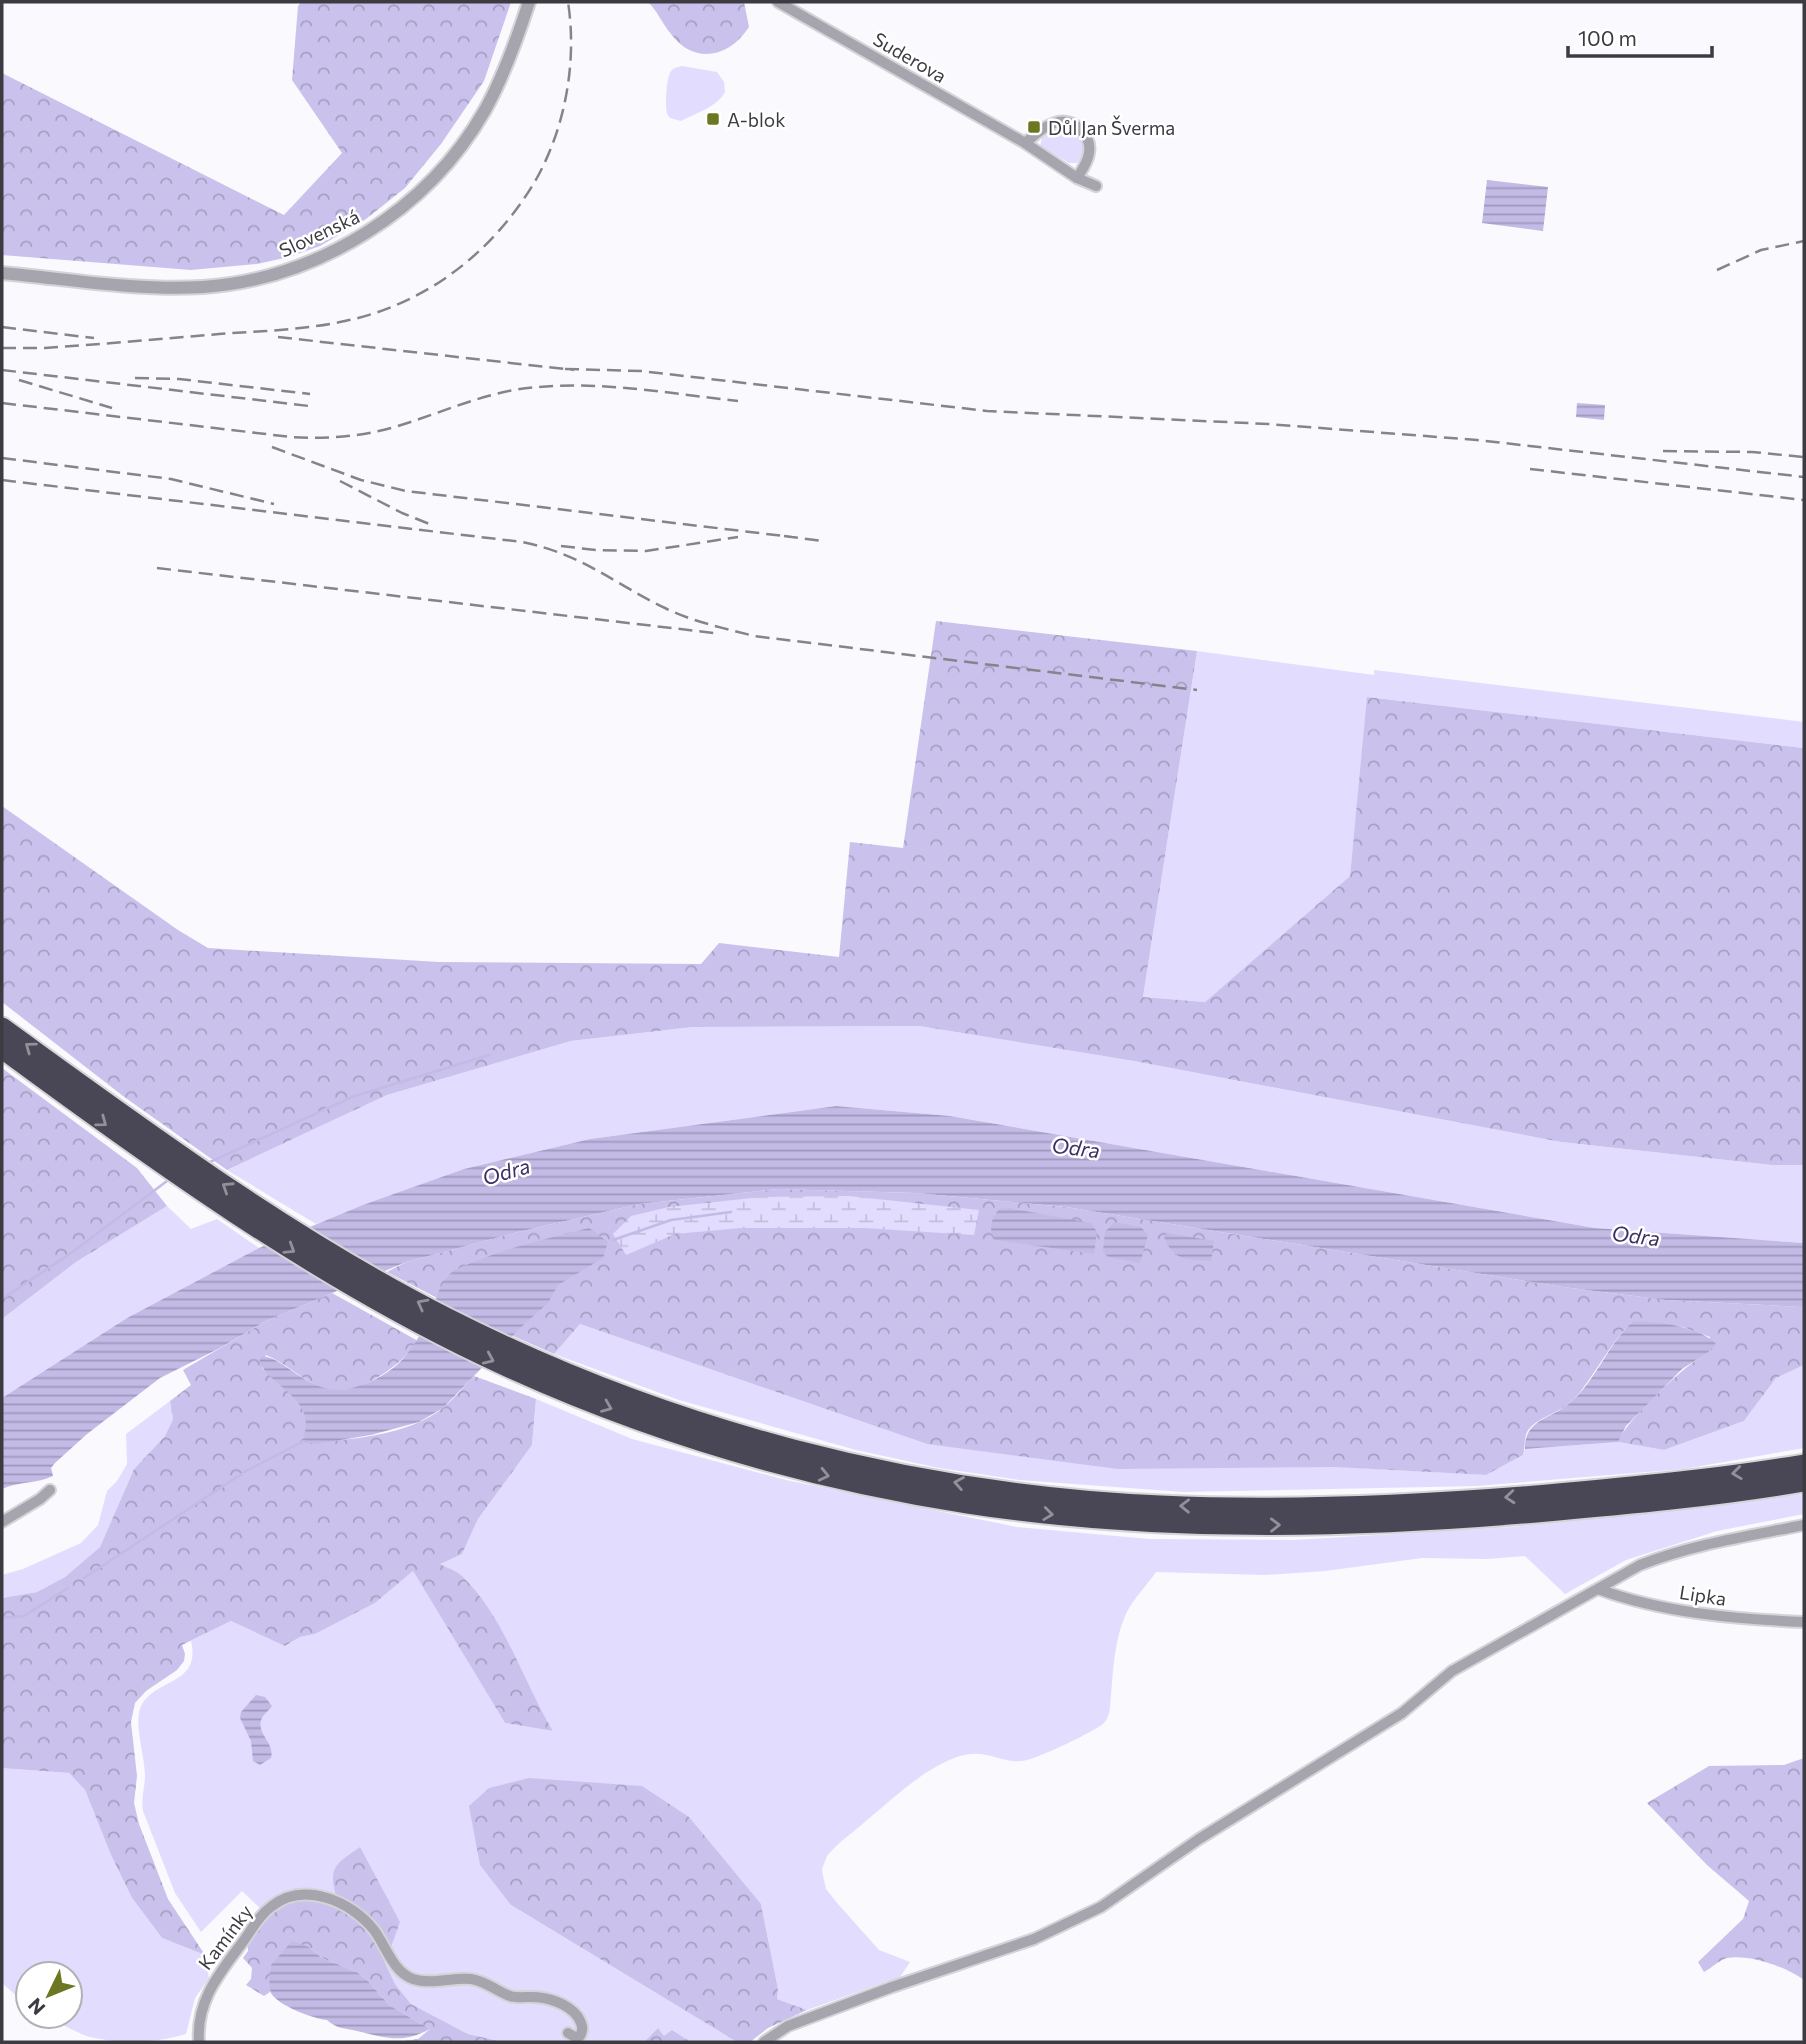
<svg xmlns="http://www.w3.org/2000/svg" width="1806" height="2044" font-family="Commissioner,sans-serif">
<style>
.grass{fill:#e2dcfe}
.forest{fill:url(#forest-crowns)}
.wetland{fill:url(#wetland-marsh)}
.water{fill:url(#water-rules)}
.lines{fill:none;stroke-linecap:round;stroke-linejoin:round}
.stream{stroke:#c3bae6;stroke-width:2.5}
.minor-casing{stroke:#d4d3d8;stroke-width:14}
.tertiary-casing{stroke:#d4d3d8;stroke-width:16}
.motorway-casing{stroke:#d4d3d8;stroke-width:23}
.minor{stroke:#a6a4ac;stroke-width:10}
.tertiary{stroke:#a6a4ac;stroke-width:12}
.motorway{stroke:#494655;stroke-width:19}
.rail{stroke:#85848a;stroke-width:2.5;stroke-dasharray:14 7;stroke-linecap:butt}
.oneway{stroke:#929099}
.poi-dot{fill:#6d7722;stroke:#fff;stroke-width:2.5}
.labels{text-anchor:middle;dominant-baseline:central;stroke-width:5;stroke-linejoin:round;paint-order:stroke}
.street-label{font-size:19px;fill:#3c3b42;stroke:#fff}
.poi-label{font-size:19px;fill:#3c3b42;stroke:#fff;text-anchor:start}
.water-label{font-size:21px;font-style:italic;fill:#3d2e63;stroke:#fff}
</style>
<defs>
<pattern id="forest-crowns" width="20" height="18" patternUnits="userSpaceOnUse" patternTransform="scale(1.75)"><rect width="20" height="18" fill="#cac2ed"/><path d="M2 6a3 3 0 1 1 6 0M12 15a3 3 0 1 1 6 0" fill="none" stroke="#a59fc2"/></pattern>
<pattern id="wetland-marsh" width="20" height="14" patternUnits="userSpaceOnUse" patternTransform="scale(1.75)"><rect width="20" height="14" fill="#e2dcfe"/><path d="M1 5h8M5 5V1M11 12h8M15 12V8" fill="none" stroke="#c3bedb"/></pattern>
<pattern id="water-rules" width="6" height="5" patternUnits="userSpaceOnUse" patternTransform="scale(1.75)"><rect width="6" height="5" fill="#c3bae6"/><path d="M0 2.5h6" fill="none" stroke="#a098bc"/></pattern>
</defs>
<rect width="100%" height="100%" fill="#faf9fd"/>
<path class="grass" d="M682,66L717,72L724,82L725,92C717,107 696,113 681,121L670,118L667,114C665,106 666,78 671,71C674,67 678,67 682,66Z
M1060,127C1080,127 1092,148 1077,163H1069L1040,146L1042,138Z
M1197,651L1374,675V670L1804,722V748L1368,697L1350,876L1205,1002L1143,997Z
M919,1026L1134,1061L1561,1142L1772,1165H1804V1243L1595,1228L950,1116L836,1106L590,1139L464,1169L316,1224L227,1170L387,1095L571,1041L693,1027Z
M167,1206L191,1229L217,1219L259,1248L127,1318L2,1398V1319L76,1262Z
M580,1324L927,1444L1486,1475L1523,1455L1525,1449L1618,1442L1664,1450L1744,1421L1776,1378L1804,1365V1448L1684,1469L1476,1486L1184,1492L1019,1480L939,1468L856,1450L679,1400L554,1354Z
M536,1399L632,1439L786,1480L1017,1527L1149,1539L1294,1540L1513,1527L1804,1494V1514L1717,1531L1626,1560L1565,1594L1525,1556L1487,1559L1422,1558L1325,1571L1266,1575L1156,1572C1147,1585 1134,1598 1127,1612C1113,1640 1113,1678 1110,1708C1109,1714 1108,1718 1104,1723C1094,1732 1035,1760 1022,1761C997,1763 985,1746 954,1758C921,1771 894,1798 867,1820C854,1832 838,1842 827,1856L822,1869L823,1876L826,1889L838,1904L879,1950L910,1962L900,1977L807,2010L777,1999L778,1989L761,1904L511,1905L737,2042H691L672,2030L664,2037L658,2028L644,2042H503L468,2034L411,2004L395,1984L373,1937L296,1899L272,1914L264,1912L242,1891L201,1932L175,1893L143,1811C141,1800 144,1790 145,1779C146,1759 134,1727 140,1709C151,1678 202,1687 191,1641L231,1621L286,1646L300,1637L315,1634L375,1603L413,1571L505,1723L553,1731L538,1706L439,1564L462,1554L478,1519L532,1445Z
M170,1401L173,1419L165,1436L134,1469L100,1547L65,1577L37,1592L2,1598V1575L23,1569L81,1543L98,1525L107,1491L117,1481L127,1464L126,1434Z
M2,1768L69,1773L85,1790L111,1855L132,1898L162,1938L205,1955L209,1978L195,1998L186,2034C156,2043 120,2044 90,2037C74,2032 60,2023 45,2016H70V1974H28V2006L2,1983Z"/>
<path class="forest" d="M301,2H511L484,81L441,144L405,188L366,219L320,246L289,257L257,264L191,270L2,255V73L284,215L342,153L292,80L298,6Z
M648,2H744L749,27C729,58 694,65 671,34C662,23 658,12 648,2Z
M936,621L1197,651L1143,997L1205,1002L1350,876L1367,697L1804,748V1165H1772L1561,1142L1134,1061L919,1026L693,1027L571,1041L387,1095L227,1170L123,1096L2,1002V806L178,930L208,948L439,962L701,964L719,943L839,957L850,842L903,848Z
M2,1068L137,1168L167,1206L76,1262L2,1319Z
M777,1189L917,1193L1066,1207L1563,1287L1666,1300L1804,1307V1365L1776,1378L1744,1421L1664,1450L1618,1442C1624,1423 1688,1362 1707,1353L1710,1337L1683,1327L1632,1322C1609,1344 1596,1374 1575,1398C1563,1412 1540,1416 1529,1429C1523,1436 1526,1446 1523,1455L1486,1475L1335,1467L1118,1469L927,1444L580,1324L554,1354L493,1327L387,1272L406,1262L518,1232L639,1204Z
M332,1293L418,1341C401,1366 355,1400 322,1388C302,1380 286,1363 266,1355L262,1368C279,1382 307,1401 307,1426C307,1432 304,1437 302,1442C345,1441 410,1436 444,1407C455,1398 464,1386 474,1376L536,1399L532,1445L478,1519L462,1554L440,1564C447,1568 457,1571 463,1577C506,1620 522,1680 553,1731L505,1723L413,1571L375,1603L315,1634L300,1637L285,1646L231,1621L182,1645L185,1654L184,1661L177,1670L146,1691L135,1703L131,1722L137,1776L134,1803L139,1824L168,1899L205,1955L162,1938L132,1898L111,1855L85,1790L69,1773L2,1768V1598L37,1592L65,1577L100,1547L134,1469L165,1436L173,1419L170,1401L191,1385L183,1370L268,1320Z
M1804,1758V1980C1786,1967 1750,1954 1727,1958C1719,1960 1712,1968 1704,1972L1698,1962L1743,1919L1749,1901L1707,1865L1647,1803L1709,1766L1784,1765Z
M529,1778L642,1786L689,1817L761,1904L778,1989L777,1999L807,2010L768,2028L750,2042H737L511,1905L480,1865L469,1806L489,1788Z
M360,1847L400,1922L391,1947L362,1911L337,1898C327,1867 336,1864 360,1847Z
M296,1899L327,1901L364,1926L373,1937L395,1984L411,2004L468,2034L503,2042H406L404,2041L418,2039L430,2029L389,2005L368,1981L357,1972L322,1958L309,1947L271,1965L270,1992L264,1996L246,1985L251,1979L252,1968L243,1958L248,1951V1942L272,1914Z
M658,2028L664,2036L672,2030L691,2042H644Z"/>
<path class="wetland" d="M849,1196L979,1210L974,1235L864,1228H741L675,1234L626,1255L613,1234L631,1216L669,1207L761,1197Z"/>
<path class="water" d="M1487,180L1548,187L1543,231L1482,223Z
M1577,403L1605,405L1604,420L1576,417Z
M836,1106L950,1116L1595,1228L1804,1243V1307L1666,1300L1563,1287L1066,1207L917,1193L777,1189L639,1204L518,1232L406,1262L268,1320L218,1349L160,1378L87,1434L55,1463L51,1468L53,1476C37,1484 19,1481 2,1489V1398L127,1318L259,1248L363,1205L464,1169L590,1139Z
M1009,1208L1091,1223L1097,1232L1094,1254L995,1240C988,1228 991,1220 999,1209Z
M1114,1222L1141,1227L1148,1235L1140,1263L1108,1257L1103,1251L1105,1232Z
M589,1228L608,1242L603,1258L558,1285L548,1303L520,1328L443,1408L419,1422L371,1435L316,1444L302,1442C319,1399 275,1391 259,1362L261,1357C281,1352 311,1400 352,1388C397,1376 415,1350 432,1309C437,1296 441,1281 452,1272C457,1268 465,1266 471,1263C509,1247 549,1238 589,1228Z
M1167,1233L1214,1241L1211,1261C1187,1259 1174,1262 1164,1237Z
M1632,1322C1654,1320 1702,1327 1716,1344L1707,1353L1682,1369L1626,1426L1618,1442L1525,1449C1524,1419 1552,1419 1571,1402C1596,1380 1608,1345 1632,1322Z
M256,1695L265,1697L272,1706C269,1711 263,1714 261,1720C257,1735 275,1743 271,1758L260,1765L253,1761L251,1741L240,1718L241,1712Z
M292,1941L309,1947L322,1958L357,1972L368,1981L389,2005L430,2029C402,2044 387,2038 357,2031C344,2028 337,2029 327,2020C314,2019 277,2005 271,1993C268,1986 270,1973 271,1965Z"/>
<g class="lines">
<path class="stream" d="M210,1162L352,1097L489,1055
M613,1240L671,1220L731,1212
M2,1299L71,1253L167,1181
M84,1578L246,1471L304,1441
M2,1618L24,1616L68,1588"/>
<g class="minor-casing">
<path id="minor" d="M778,2L1025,143L1077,178C1082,170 1088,162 1089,153C1092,136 1075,119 1058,122C1045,125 1035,135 1025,143
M1077,178L1096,186
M2,1522L40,1499L50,1490
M1598,1589C1663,1613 1735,1619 1804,1622
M199,2042C196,2001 219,1974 242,1943C251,1931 259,1915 272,1906C304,1881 351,1901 374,1930C386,1946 393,1972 413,1979C431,1985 453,1977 471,1979C486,1981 496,1991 510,1996C516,1998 525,1997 531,1997C547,1997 568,2003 578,2017C582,2024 584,2029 580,2036L575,2037L568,2033
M764,2042L788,2026L892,1987L1034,1939L1101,1907L1199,1839L1402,1713L1452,1671L1640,1565C1693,1544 1749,1536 1804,1525"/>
</g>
<g class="tertiary-casing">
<path id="tertiary" d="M2,273C68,279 136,291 203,287C318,279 428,210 485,110C504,76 517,39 529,2"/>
</g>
<g class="motorway-casing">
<path id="motorway" d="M2,1027C146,1131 287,1236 446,1317C666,1429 913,1494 1160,1505C1285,1511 1411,1505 1536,1495C1625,1487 1716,1479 1804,1464
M2,1049C154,1161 310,1273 481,1355C634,1428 801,1478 968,1504C1155,1533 1348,1529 1536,1513C1626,1505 1716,1497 1804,1482"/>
</g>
<use href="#minor" class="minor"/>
<use href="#tertiary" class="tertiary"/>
<use href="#motorway" class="motorway"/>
<path class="rail" d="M1717,270L1761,250L1804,241
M2,327L94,338
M278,337L574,370
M2,348H45C103,344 161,339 219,334C261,331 304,330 345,321C428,304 497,249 538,176C566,124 577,60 568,2
M565,369L641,371L987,411L1268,424L1477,440L1804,477
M2,370L309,406
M135,378L179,379L310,394
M19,380L112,408
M2,403L291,437C325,439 358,437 391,428C433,416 471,398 514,390C588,378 664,393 738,401
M272,447L361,480L406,491L792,537
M1663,451L1752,452L1804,457
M2,458L171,479L274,504
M1530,469L1804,500
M2,480L522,542C582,554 613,583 665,608C693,622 724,628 754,636L1197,690
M340,481L402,513L432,525
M784,536L822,541
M561,546L596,550L646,551L738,537
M157,568L714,633"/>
</g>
<defs><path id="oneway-chevron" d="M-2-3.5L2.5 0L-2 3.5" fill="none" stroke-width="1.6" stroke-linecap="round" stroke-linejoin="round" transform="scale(1.75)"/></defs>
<g class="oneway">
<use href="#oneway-chevron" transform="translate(30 1047) rotate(-144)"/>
<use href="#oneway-chevron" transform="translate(102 1122) rotate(36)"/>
<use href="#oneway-chevron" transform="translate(227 1187) rotate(-147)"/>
<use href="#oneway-chevron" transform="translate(290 1249) rotate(32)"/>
<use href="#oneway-chevron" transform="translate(422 1304) rotate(-152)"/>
<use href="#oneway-chevron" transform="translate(489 1359) rotate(24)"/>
<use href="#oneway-chevron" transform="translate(607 1407) rotate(22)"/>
<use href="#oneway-chevron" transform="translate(1737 1473) rotate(173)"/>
<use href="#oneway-chevron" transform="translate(824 1475) rotate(13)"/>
<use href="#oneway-chevron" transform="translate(959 1483) rotate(-170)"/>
<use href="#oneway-chevron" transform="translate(1510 1497) rotate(175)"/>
<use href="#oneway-chevron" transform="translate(1185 1506) rotate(-179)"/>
<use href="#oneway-chevron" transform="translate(1048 1514) rotate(7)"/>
<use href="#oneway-chevron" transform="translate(1275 1525) rotate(-1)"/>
</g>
<g class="poi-dot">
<rect x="706" y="112" width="14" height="14" rx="3.5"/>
<rect x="1027" y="120" width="14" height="14" rx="3.5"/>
</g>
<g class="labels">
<g class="street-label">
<text transform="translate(910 57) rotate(30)">Suderova</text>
<text transform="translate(319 233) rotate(-25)">Slovenská</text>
<text transform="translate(1703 1595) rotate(9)">Lipka</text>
<text transform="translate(225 1937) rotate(-53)">Kamínky</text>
</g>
<g class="poi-label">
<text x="727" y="119">A-blok</text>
<text x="1048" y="127">Důl Jan Šverma</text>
</g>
<g class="water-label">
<text transform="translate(1076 1147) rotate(7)">Odra</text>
<text transform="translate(506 1171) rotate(-16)">Odra</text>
<text transform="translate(1636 1235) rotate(7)">Odra</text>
</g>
</g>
<rect width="1806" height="2044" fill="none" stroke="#3c3b42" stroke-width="7"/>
<g transform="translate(49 1995) rotate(227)"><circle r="33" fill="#ffffff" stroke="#b1b1b3" stroke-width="2"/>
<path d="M0-5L12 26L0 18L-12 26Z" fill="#6d7722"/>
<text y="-10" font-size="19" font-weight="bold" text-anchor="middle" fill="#3c3b42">N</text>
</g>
<path d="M1568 46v10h144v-10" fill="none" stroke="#3c3b42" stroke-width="3.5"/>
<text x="1578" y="46" font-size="21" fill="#3c3b42" stroke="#ffffff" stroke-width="5" paint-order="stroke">100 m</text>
</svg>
